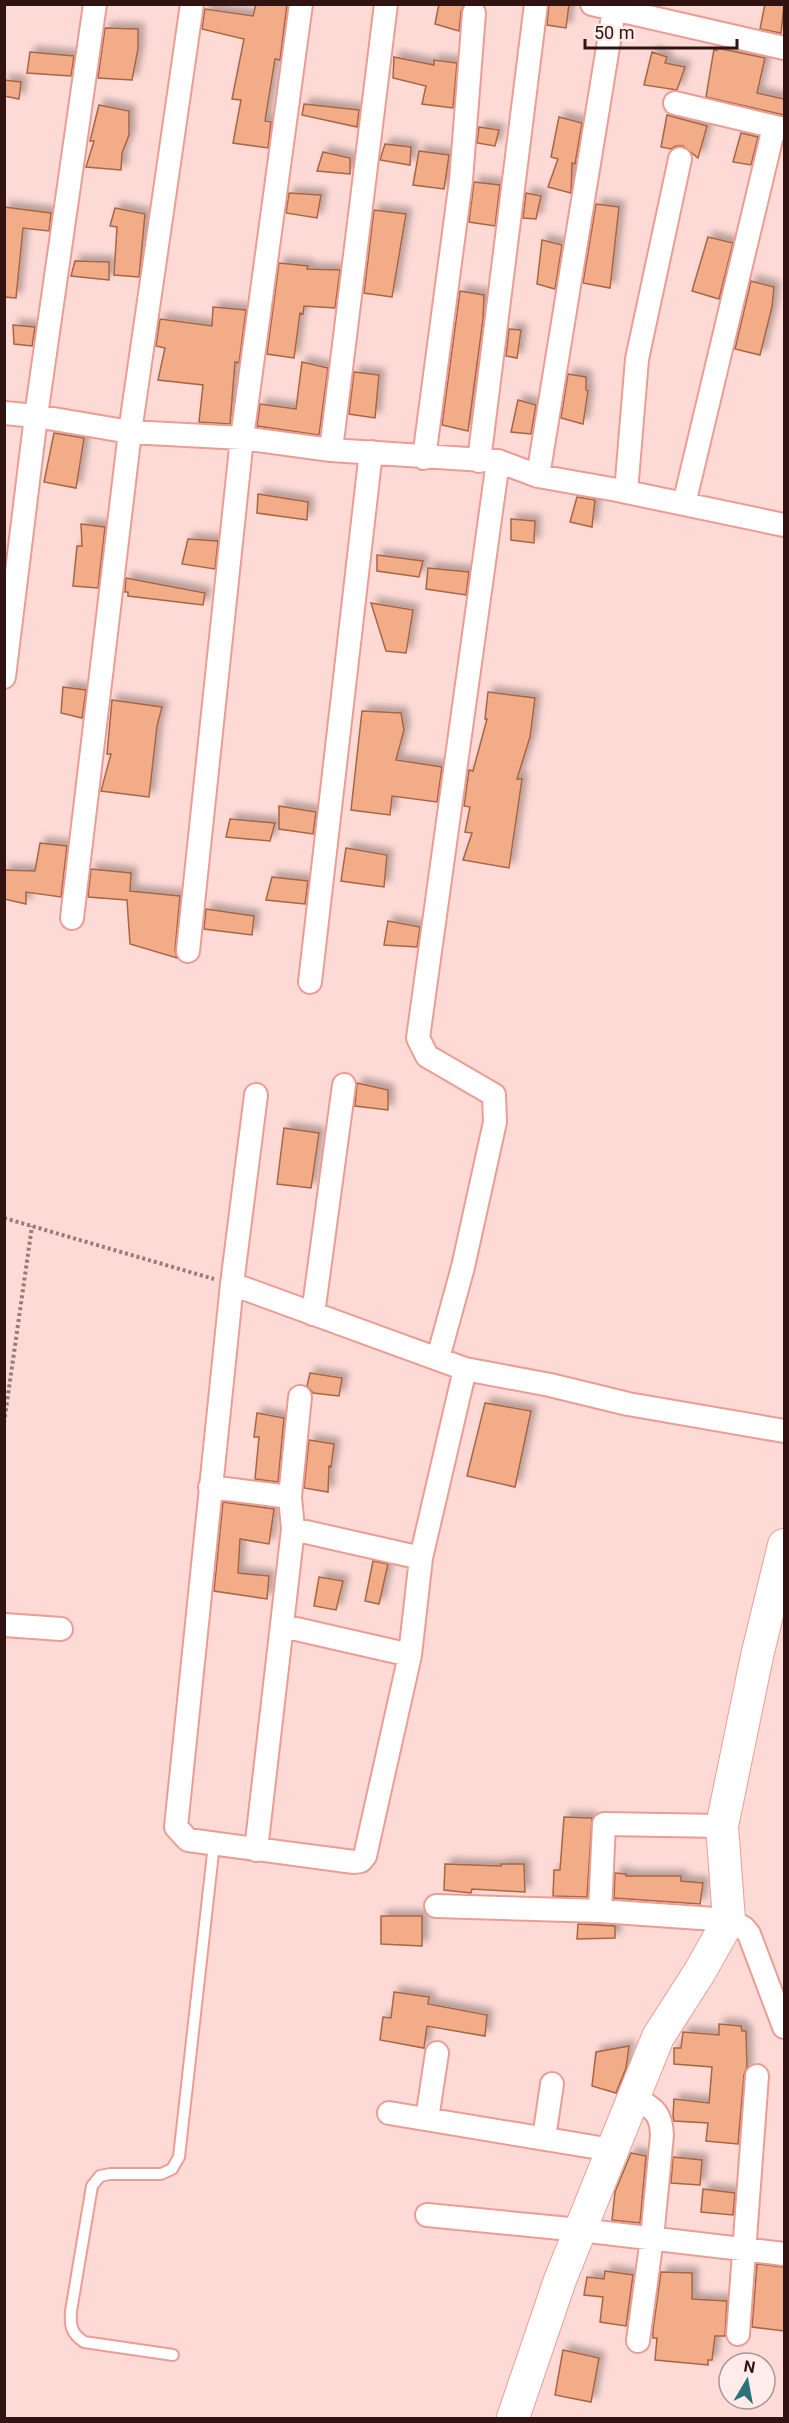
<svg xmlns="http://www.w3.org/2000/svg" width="789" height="2423" font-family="Roboto,sans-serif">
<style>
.building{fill:#f3ac88;stroke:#a76644;stroke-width:1.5;filter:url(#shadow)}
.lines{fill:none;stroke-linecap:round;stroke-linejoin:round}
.lane-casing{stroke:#ec9d93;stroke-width:14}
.street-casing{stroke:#ec9d93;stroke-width:26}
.secondary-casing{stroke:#ec9d93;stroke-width:34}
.path{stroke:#9a7a76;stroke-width:4;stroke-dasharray:3 3;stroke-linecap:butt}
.lane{stroke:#fff;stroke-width:10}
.street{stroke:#fff;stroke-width:22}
.secondary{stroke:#fff;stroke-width:32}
</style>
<defs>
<filter id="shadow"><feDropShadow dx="5.5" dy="-5.5" stdDeviation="3" flood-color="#0004"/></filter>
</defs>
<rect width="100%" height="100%" fill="#fddad5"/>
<path class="building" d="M256,4H287L280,60L275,59L265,121L271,122L268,148L233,143L241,100L232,99L244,39L202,29L205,9L253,16Z
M439,4H464L461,12L459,31L435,24Z
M549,4H569L566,28L547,25Z
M765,4H784L781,33L760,29Z
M105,28L138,29V49L132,80L98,78Z
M717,48L765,58L757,93L784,99V115L706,97L714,49L717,50Z
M30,52L74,56L71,76L27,73Z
M652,52L667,57L665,63L685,67L677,90L644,85Z
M394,57L434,65V60L457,63L453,108L422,104L426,86L393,78Z
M4,80L21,82L19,99L4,96Z
M304,104L359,110L357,127L302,115Z
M99,105L129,111V135L122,153L121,170L86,167L94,141H90Z
M667,115L707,126L698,158L683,146H676L671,149L661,147Z
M559,117L582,123L575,164L572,163L571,193L548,187L558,159L551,157Z
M479,127L499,130L495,146L477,143Z
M741,133L758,137L751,165L733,162Z
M385,144L411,147L410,165L380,160Z
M419,151L449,155L444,189L413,185Z
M323,152L350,158V174L317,171Z
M474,182L500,185L495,226L469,222Z
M289,193L321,195L317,218L286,213Z
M526,193L541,196L536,219L523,218Z
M596,204L619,207L610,288L583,283Z
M4,207L51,213L49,231L23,228L16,298L4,297Z
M115,208L145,214L139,277L114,275L117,227L110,226Z
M374,210L406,214L392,297L364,293Z
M708,237L733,243L719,299L692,291Z
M542,240L562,245L555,289L537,284Z
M75,261L109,262V280L71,276Z
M279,263L308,266L307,269L340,270L335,308L304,306L303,314L300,313L294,358L267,354Z
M751,281L774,287L772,307L760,355L735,349Z
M460,291L484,295L483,319L468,431L442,425Z
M213,307L246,310L239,363L235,362L230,424L199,422L203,385L158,380L165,348L156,346L160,319L212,326Z
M13,325L35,327L32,346L14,344Z
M509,329L521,330L517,358L506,356Z
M302,362L328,368L319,435L257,426L260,404L296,409Z
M354,372L379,375L375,418L349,414Z
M568,374L586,377V390L588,391L583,424L561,418Z
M518,400L536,405L531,434L511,432Z
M54,433L84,438L76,488L44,482Z
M258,494L308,502L307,520L257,513Z
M577,497L595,500L592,527L570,522Z
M511,519L535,521L534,543L511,540Z
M81,524L105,527L98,588L73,586L77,546H82Z
M188,539L218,541L215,569L182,564Z
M377,555L423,561L419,577L377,571Z
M428,568L469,572L466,595L426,589Z
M126,578L205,593L203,605L128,596V592H125Z
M371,603L413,610L406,653L386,651Z
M63,687L86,690L82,718L61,713Z
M488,692L535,698L530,737L517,779H522L509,868L463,860L472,833L465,832L470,807L464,806L469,770L473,771L487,719H485Z
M112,700L162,707L157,726L149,797L101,791L111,754H107Z
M362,711L401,713L404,730L396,760L442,767L437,802L392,796L390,815L351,810Z
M279,806L316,812L313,834L279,829Z
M230,819L275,823L270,841L226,837Z
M40,843L67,846L61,897L26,892V904L4,899V870L35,871Z
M346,848L387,855L384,887L341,881Z
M91,869L131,873L130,891L180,896L175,950L177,958L130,944L127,900L88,897Z
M272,877L308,881L305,904L266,900Z
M206,909L254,916L252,935L204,929Z
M388,921L420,927L417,947L384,945Z
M357,1083L388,1090V1110L355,1106Z
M284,1128L319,1133L311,1188L277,1184Z
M310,1373L342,1378L339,1396L313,1393L307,1386Z
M485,1403L531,1411L515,1487L467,1476Z
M257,1413L284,1418L278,1482L255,1479L259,1437H254Z
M309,1440L334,1444L331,1467L329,1466L328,1492L304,1488Z
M223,1502L274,1509L269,1544L240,1539L238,1573L269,1576L267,1599L214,1591Z
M373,1561L388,1564L379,1604L365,1601Z
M319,1577L343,1581L336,1610L314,1606Z
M564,1817L592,1818L587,1897L553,1896L554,1870H560Z
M445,1864L501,1866V1864H524L525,1892L472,1889L471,1893L444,1890Z
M615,1873L626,1874V1876H681V1881L703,1883L700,1904L614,1898Z
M381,1916H422V1946L381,1944Z
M578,1924L615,1926V1938L577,1939Z
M394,1992L429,1997L428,2004L487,2015L485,2036L427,2026L424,2048L380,2040L383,2017L391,2018Z
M719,2024L741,2026L742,2031H746L747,2067L744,2075L738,2144L706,2141L708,2123L674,2121L673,2116L674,2099L709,2103L712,2067L674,2064V2048H681L683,2032L719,2035Z
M629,2046L626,2068L616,2093L592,2086L596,2052Z
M631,2153L646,2156L640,2223L612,2220L615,2192Z
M673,2157L702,2160L700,2185L671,2183Z
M703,2189L735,2193L733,2215L701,2212Z
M757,2264L784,2267V2331L752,2327Z
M605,2271L633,2275L626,2326L600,2322L603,2297L584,2295L587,2277L604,2279Z
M661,2272L692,2273V2299L727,2301L725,2336H715L712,2360H708V2365L655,2360L657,2338H653V2330Z
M563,2350L599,2358L591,2402L555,2395Z"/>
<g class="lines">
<g class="lane-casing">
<path id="lane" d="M173,2355L84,2342C71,2333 70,2326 71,2311L92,2186L100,2176L110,2174H161L172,2169L179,2157L214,1844"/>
</g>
<g class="street-casing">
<path id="street" d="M592,4L784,48
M675,103L784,129
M4,413L36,416L130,432L242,438L331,450L498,461L538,476L617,490L784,525
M331,450L386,4
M424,458L461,180L474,13
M479,461L536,4
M538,476L614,10
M626,492L637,359L680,159
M684,504L774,127
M4,677L36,416L95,4
M72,918L130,432L192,4
M188,951L242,438L301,4
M310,982L371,452
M256,1095L232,1284L176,1827L188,1840L354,1862L361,1861L365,1856L410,1655L421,1558L465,1369
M232,1284L465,1369L550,1385L628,1404L784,1431
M313,1314L344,1085
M438,1358L463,1267L495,1122L494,1095L427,1056L418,1038L498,461
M210,1487L290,1497
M293,1529L421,1558
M4,1625L61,1629
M283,1626L410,1655
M256,1850L293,1529L290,1497L300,1397
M436,1906L600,1911L729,1920L744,1928L749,1934L784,2027
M600,1911L604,1824L722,1826
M634,2097C653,2109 661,2111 662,2135L652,2238L638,2341
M389,2113L612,2150
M427,2119L437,2053
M544,2138L552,2084
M427,2215L580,2230L784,2254
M738,2334L757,2076"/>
</g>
<g class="secondary-casing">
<path id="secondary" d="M513,2418L560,2280L658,2037L699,1973L729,1920L722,1826L757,1656L784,1545"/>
</g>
<path class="path" d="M4,1218L214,1279
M4,1423L32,1226"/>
<use href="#lane" class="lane"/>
<use href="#street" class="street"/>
<use href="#secondary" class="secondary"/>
</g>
<rect width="789" height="2423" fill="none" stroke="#311411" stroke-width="12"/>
<g transform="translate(747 2381) rotate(10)"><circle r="28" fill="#feecea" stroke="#ac9693" stroke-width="1.5"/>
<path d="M0-4.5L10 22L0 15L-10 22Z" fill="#2a727c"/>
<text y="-9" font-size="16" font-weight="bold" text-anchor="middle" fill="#311411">N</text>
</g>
<path d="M585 39v9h152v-9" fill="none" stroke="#311411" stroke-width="3"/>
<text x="594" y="39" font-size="18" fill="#311411" stroke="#feecea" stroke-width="4.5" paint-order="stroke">50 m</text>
</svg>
